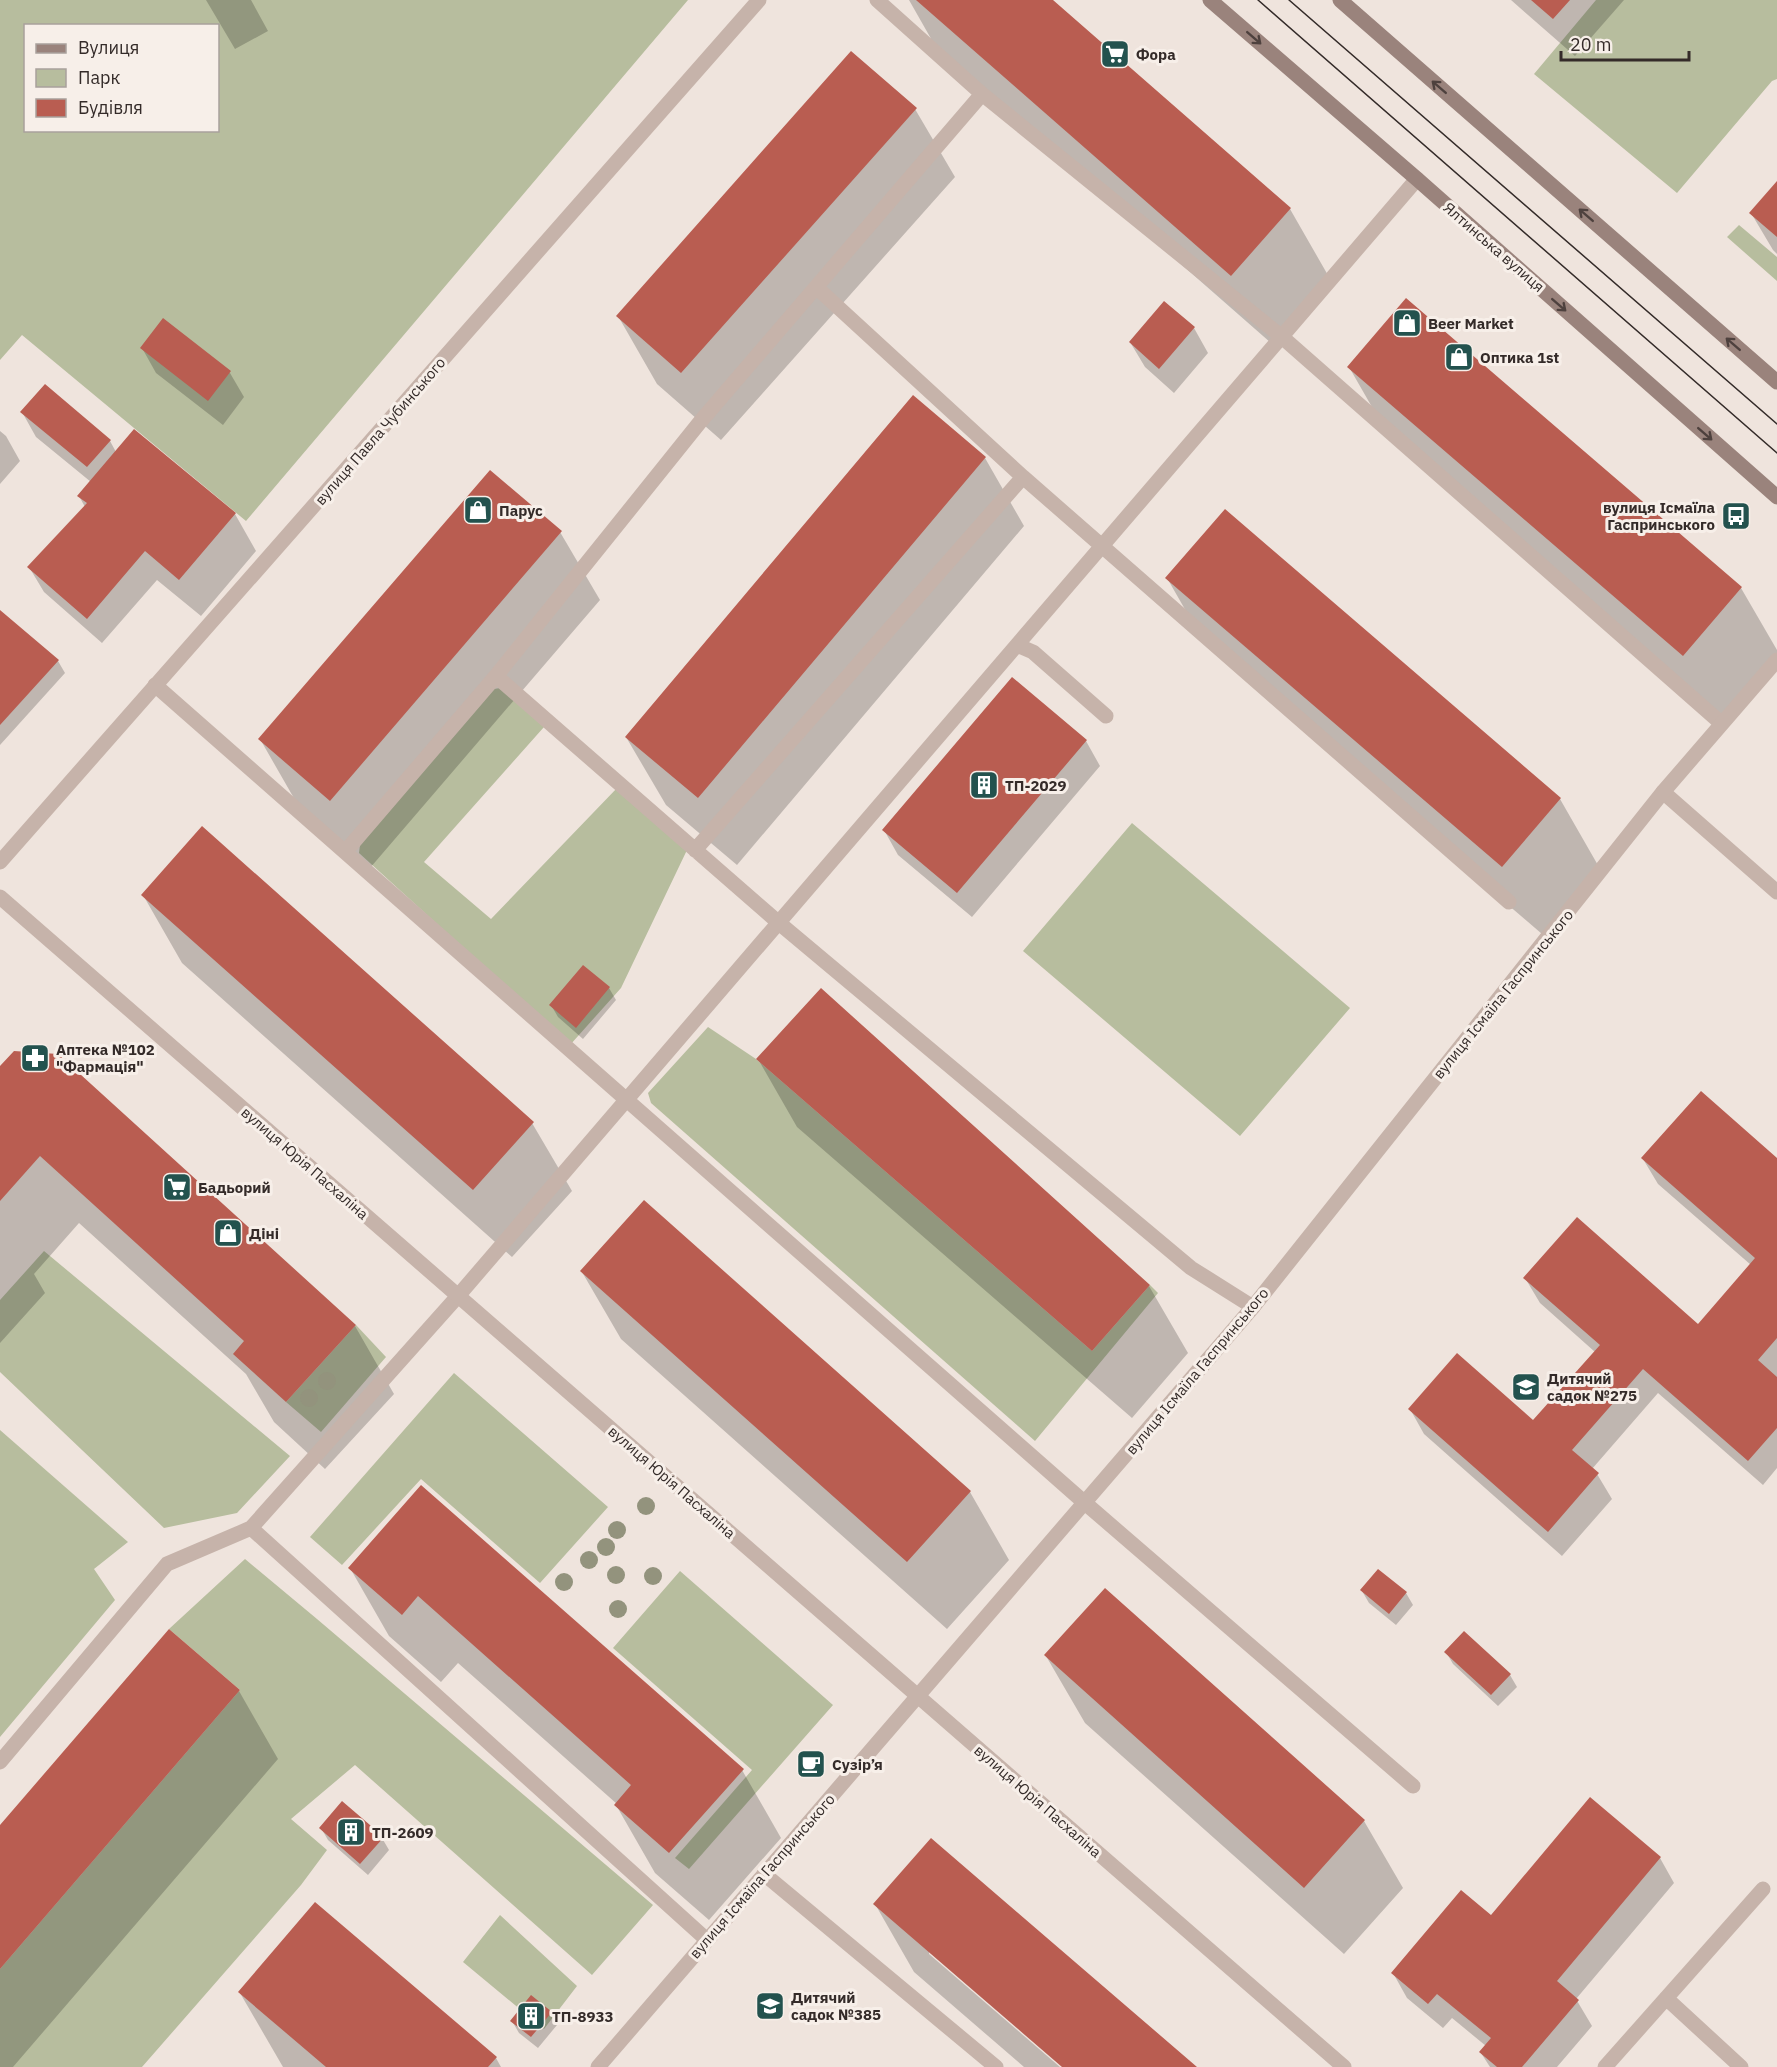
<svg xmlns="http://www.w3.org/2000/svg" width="1777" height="2067" font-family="'IBM Plex Sans',sans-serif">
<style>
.green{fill:#b7bd9e;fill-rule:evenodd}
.shadow{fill:#0003}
.building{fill:#b95d51}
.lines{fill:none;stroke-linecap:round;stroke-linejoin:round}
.lane{stroke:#c6b3aa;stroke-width:15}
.street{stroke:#c6b3aa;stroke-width:15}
.secondary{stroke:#9a837c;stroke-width:15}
.tram{stroke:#342b29;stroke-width:1.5}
.tree{fill:#93937d}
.oneway{stroke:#4e413e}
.labels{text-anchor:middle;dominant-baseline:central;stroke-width:6;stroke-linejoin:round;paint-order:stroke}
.poi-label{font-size:15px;font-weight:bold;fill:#342b29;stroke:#f7efe9;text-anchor:start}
.street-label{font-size:15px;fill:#342b29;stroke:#f7efe9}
</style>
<rect width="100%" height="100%" fill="#efe4dd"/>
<path class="green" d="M0,0H688L246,521L22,335L0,360ZM26,26H218V130H26Z
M1596,0H1777V79L1772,81L1677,193L1534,74Z
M1739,225L1777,257V281L1727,237Z
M500,688L544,727L424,862L491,919L618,787L687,850L621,988L570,1045L359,853L360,845L494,689Z
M1132,823L1350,1008L1240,1136L1023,951Z
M708,1027L756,1059L1092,1351L1150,1285L1158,1293L1035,1441L651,1103L648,1093Z
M44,1251L290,1456L237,1513L164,1528L0,1372V1300Z
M356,1325L386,1357L321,1432L286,1402Z
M454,1373L608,1507L540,1583L421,1479L342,1565L310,1537Z
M0,1430L128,1542L94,1569L115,1600L0,1737Z
M245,1559L317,1619L653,1905L592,1975L355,1765L291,1819L327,1850L301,1885L142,2067H0V1969L240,1690L169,1629Z
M680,1571L833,1705L689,1869L675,1858L752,1770L613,1648Z
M500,1915L577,1986L544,2029L463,1962Z"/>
<path class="shadow" d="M206,0H251L268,31L235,49Z
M909,0H1051L1290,209L1329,277L1271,343L938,51Z
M1511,0H1624L1575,56Z
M915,109L955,177L721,440L657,384L618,316Z
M1777,184V254L1773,250L1751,213Z
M1194,328L1208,353L1174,393L1145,367L1130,342Z
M142,348L230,373L244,397L223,425L156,373Z
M1349,367L1741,588L1777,650V659L1723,723L1388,435Z
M22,412L110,441L116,452L235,514L256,551L201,616L157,580L102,643L44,592L29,567L85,507L79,496L91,482L36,437Z
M0,431L6,436L20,461L0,484Z
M985,458L1024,526L737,865L666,805L626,737Z
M560,532L600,600L370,868L299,807L260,739Z
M1167,578L1560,799L1599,867L1542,934L1206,646Z
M0,612L58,661L65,673L0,745Z
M1086,741L1100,766L972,917L898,855L884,830Z
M143,895L532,1123L572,1191L512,1257L182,963Z
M584,967L609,988L616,1000L583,1039L558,1017L551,1005Z
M758,1059L1149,1286L1188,1353L1132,1418L797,1127Z
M0,1068L355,1326L394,1394L325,1469L274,1422L246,1374L79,1223L34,1274L45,1293L0,1343Z
M1643,1159L1777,1160V1468L1763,1485L1658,1393L1592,1469L1597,1474L1612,1499L1562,1556L1424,1434L1410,1409L1533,1422L1595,1352L1540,1303L1525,1278L1698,1326L1751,1265L1658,1184Z
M582,1272L970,1492L1009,1560L947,1629L621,1339Z
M421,1487L742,1770L781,1838L709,1920L655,1873L616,1805L617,1804L458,1663L441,1682L389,1636L350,1568Z
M1362,1591L1406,1593L1413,1605L1396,1625L1369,1603Z
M169,1631L239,1691L278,1759L13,2067H0V1828Z
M1446,1652L1510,1675L1517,1687L1498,1706L1453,1664Z
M1046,1656L1364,1821L1403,1888L1344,1954L1085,1723Z
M321,1828L382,1838L389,1850L368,1875L328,1840Z
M1660,1858L1674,1883L1576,1999L1592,2026L1557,2067H1490L1481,2053L1486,2046L1452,2018L1443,2028L1407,1998L1393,1973L1491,1917Z
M875,1904L1194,2067H1065L929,1950V1954L1060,2067H1024L914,1972Z
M240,1993L496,2058L501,2067H283Z
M550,2013L557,2025L538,2048L519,2033L512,2021Z"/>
<path class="building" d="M916,0H1053L1291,208L1231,276Z
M1531,0H1570L1553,19Z
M851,51L917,108L681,373L616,316Z
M1777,181V237L1749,213Z
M1406,298L1742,587L1683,656L1347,367Z
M1164,301L1195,327L1159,369L1129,342Z
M163,318L231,371L208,401L140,348Z
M45,384L111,440L87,467L20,412Z
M913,395L986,457L698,798L625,737Z
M134,429L236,513L179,580L145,551L87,619L27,567L87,503L77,496Z
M490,470L562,531L330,801L258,739Z
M1225,509L1561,798L1502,867L1165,578Z
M0,610L59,660L0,725Z
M1012,677L1087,740L957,893L882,830Z
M202,826L534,1122L473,1190L141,895Z
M583,965L610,987L576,1028L549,1005Z
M821,988L1150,1285L1092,1351L756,1059Z
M14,1051L58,1054L356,1325L286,1402L233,1354L244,1341L40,1156L0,1201V1066Z
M1701,1091L1777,1158V1338L1758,1360L1777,1377V1428L1748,1461L1643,1369L1572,1450L1599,1473L1548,1532L1408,1409L1457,1353L1533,1420L1600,1345L1523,1278L1577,1217L1698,1324L1755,1258L1641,1158Z
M644,1200L971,1491L907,1562L580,1271Z
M421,1485L744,1769L669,1853L614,1805L631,1785L418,1596L402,1615L348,1568Z
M1378,1569L1407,1592L1389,1614L1360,1590Z
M1105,1588L1365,1820L1304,1888L1044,1655Z
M169,1629L240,1690L0,1969V1825Z
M1464,1631L1511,1674L1491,1695L1444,1652Z
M1590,1797L1661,1857L1557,1981L1579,2000L1522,2067H1497L1479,2052L1491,2038L1437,1994L1428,2004L1391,1973L1461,1890L1491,1915Z
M342,1801L384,1837L360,1864L319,1828Z
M931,1838L1197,2067H1062L873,1904Z
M315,1902L497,2057L488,2067H326L238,1992Z
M531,1995L552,2012L531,2037L510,2021Z"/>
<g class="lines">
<path class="lane" d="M877,0L982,94L1282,337L1721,723
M816,287L1023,477
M1017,645L1033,652L1106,716
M496,676L779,923L1191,1268L1253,1307
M155,685L1085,1503L1413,1786
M1663,792L1777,892
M695,850L1023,477L1509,902
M345,852L496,676L700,422L982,94
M251,1528L707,1940
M0,1762L167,1564L251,1528L458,1296L1417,179
M764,1874L996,2067
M1666,1998L1741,2067
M1605,2067L1763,1889"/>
<path class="street" d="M0,862L759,0
M0,897L1344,2067
M598,2067L1253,1307L1663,792L1777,660"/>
<path class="secondary" d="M1210,0L1417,179L1777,497
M1340,0L1777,382"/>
<path class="tram" d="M1258,0L1777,453
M1289,0L1777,424"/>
</g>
<g class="tree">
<circle cx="327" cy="1381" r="9"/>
<circle cx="309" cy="1398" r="9"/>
<circle cx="646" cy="1506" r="9"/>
<circle cx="617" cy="1530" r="9"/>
<circle cx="606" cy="1547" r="9"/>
<circle cx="589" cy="1560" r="9"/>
<circle cx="616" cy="1575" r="9"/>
<circle cx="653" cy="1576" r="9"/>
<circle cx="564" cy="1582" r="9"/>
<circle cx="618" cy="1609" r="9"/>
</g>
<defs><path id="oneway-shaft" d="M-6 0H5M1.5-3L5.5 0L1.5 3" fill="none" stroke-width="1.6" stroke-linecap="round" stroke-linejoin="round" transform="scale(1.5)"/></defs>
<g class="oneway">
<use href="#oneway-shaft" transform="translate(1254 38) rotate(41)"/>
<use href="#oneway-shaft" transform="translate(1439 87) rotate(-139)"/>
<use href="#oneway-shaft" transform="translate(1586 215) rotate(-139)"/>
<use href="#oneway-shaft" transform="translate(1559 305) rotate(41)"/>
<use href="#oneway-shaft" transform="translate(1733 344) rotate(-139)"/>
<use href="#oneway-shaft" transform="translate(1705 434) rotate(41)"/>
</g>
<defs>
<g id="supermarket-square" transform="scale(1.5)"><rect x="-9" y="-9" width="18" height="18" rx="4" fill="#23524e" stroke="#f7efe9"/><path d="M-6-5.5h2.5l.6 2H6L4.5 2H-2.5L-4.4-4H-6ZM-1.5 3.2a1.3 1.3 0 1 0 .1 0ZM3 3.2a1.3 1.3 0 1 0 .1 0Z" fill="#fff"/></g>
<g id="shop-square" transform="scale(1.5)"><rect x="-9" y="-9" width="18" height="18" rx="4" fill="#23524e" stroke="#f7efe9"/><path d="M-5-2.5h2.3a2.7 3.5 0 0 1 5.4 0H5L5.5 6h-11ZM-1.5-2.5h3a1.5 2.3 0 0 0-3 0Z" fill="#fff"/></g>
<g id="bus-square" transform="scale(1.5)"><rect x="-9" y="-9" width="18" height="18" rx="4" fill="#23524e" stroke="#f7efe9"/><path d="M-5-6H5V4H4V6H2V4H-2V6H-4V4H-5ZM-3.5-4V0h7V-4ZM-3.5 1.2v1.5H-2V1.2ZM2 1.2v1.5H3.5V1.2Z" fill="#fff"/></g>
<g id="building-square" transform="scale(1.5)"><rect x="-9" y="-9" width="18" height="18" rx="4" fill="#23524e" stroke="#f7efe9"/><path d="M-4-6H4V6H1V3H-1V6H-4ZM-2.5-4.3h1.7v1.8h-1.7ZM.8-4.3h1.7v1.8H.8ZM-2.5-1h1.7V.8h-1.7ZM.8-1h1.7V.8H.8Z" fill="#fff"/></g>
<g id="pharmacy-square" transform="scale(1.5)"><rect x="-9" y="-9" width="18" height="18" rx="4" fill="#23524e" stroke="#f7efe9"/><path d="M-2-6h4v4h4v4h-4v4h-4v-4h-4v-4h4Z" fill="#fff"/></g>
<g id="school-square" transform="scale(1.5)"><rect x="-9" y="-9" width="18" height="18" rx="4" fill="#23524e" stroke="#f7efe9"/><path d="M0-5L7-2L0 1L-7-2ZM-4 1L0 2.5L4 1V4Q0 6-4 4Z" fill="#fff"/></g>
<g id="cafe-square" transform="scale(1.5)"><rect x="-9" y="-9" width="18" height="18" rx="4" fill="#23524e" stroke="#f7efe9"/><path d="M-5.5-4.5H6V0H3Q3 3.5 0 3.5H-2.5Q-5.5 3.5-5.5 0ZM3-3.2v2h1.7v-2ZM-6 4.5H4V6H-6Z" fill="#fff"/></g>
</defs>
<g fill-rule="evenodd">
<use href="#supermarket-square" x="1115" y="54"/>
<use href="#shop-square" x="1407" y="323"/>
<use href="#shop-square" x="1459" y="357"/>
<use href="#shop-square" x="478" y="510"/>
<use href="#bus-square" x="1736" y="516"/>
<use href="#building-square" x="984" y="785"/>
<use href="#pharmacy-square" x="35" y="1058"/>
<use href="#supermarket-square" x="177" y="1187"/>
<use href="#shop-square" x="228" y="1233"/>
<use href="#school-square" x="1526" y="1387"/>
<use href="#cafe-square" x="811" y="1764"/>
<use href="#building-square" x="351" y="1832"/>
<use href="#school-square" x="770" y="2006"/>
<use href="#building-square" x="531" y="2016"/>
</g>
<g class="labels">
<g class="poi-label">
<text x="1136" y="54">Фора</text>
<text x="1428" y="323">Beer Market</text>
<text x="1480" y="357">Оптика 1st</text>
<text x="1715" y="507" text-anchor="end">вулиця Ісмаїла<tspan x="1715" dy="17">Гаспринського</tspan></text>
<text x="499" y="510">Парус</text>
<text x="1005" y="785">ТП-2029</text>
<text x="56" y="1049">Аптека №102<tspan x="56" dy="17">"Фармація"</tspan></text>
<text x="198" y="1187">Бадьорий</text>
<text x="249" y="1233">Діні</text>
<text x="1547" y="1378">Дитячий<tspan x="1547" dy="17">садок №275</tspan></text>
<text x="832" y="1764">Сузір’я</text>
<text x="372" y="1832">ТП-2609</text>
<text x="791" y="1997">Дитячий<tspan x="791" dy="17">садок №385</tspan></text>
<text x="552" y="2016">ТП-8933</text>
</g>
<g class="street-label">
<text transform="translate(1494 247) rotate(41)">Ялтинська вулиця</text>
<text transform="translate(380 431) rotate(-49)">вулиця Павла Чубинського</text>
<text transform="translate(1503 994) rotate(-51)">вулиця Ісмаїла Гаспринського</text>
<text transform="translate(305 1163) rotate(41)">вулиця Юрія Пасхаліна</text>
<text transform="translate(1197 1371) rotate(-50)">вулиця Ісмаїла Гаспринського</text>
<text transform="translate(672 1482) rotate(41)">вулиця Юрія Пасхаліна</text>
<text transform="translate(1038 1801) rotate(41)">вулиця Юрія Пасхаліна</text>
<text transform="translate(762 1876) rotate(-49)">вулиця Ісмаїла Гаспринського</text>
</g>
</g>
<rect x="24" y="24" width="195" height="108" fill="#f7efe9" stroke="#a9a19c" stroke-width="1.5"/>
<rect x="36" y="44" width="30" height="9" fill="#9a837c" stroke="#a9a19c" stroke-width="1.5"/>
<text x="78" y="54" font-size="18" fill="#342b29">Вулиця</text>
<rect x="36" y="69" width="30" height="18" fill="#b7bd9e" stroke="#a9a19c" stroke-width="1.5"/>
<text x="78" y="84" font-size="18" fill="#342b29">Парк</text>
<rect x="36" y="99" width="30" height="18" fill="#b95d51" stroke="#a9a19c" stroke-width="1.5"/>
<text x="78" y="114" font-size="18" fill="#342b29">Будівля</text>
<path d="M1561 51v9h128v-9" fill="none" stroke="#342b29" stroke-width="3"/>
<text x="1570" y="51" font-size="18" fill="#342b29" stroke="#f7efe9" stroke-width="4.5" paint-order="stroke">20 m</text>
</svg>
